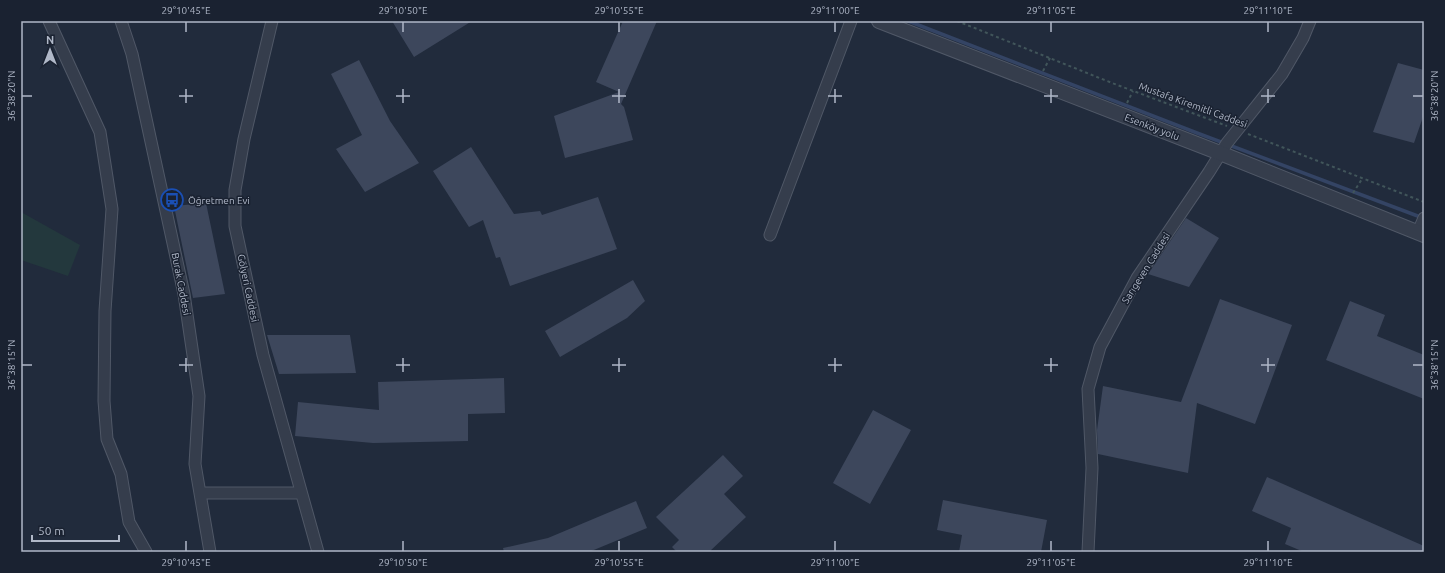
<svg xmlns="http://www.w3.org/2000/svg" width="1445" height="573" font-family="Ubuntu,sans-serif">
<style>
.green{fill:#23383d}
.lines{fill:none;stroke-linecap:round;stroke-linejoin:round}
.stream{stroke:#344464;stroke-width:3.5}
.building{fill:#3d475c}
.minor-casing{stroke:#505867;stroke-width:13}
.tertiary-casing{stroke:#505867;stroke-width:16}
.path{stroke:#41555a;stroke-width:2;stroke-dasharray:3 3;stroke-linecap:butt}
.minor{stroke:#353d4c;stroke-width:11}
.tertiary{stroke:#353d4c;stroke-width:14}
.ticks{fill:none;stroke:#b0b8c8;stroke-width:1.5}
.labels{text-anchor:middle;dominant-baseline:central;stroke-width:3;stroke-linejoin:round;paint-order:stroke}
.street-label{font-size:10px;fill:#b0b8c8;stroke:#1a2231}
.poi-label{font-size:10px;fill:#b0b8c8;stroke:#1a2231;text-anchor:start}
.neatline{fill:none;stroke:#b0b8c8;stroke-width:1.5}
.ticks-label{font-size:10px;text-anchor:middle;fill:#b0b8c8}
</style>
<rect width="100%" height="100%" fill="#212b3c"/>
<path class="green" d="M21,212L80,245L68,276L21,260Z"/>
<g class="lines">
<path class="stream" d="M908,21L1197,133L1423,218"/>
</g>
<path class="building" d="M392,21H472L414,57Z
M623,21H657L621,104L624,107L633,140L565,158L554,116L619,92L596,82Z
M359,60L390,121L419,163L365,192L336,149L362,135L331,74Z
M1398,63L1424,70V114L1414,143L1373,132Z
M471,147L514,214L540,211L542,215L598,197L617,249L510,286L500,257L496,258L483,220L469,227L433,171Z
M206,203L225,294L193,298L174,206Z
M1186,218L1219,238L1189,287L1148,274Z
M633,280L645,301L627,318L560,357L545,331Z
M1220,299L1292,325L1255,424L1197,403L1188,473L1098,454L1097,430L1103,386L1181,402Z
M1350,301L1385,315L1377,336L1424,355V399L1326,360Z
M267,335H350L356,373L279,374Z
M504,378L505,413L468,414V441L373,443L295,436L298,402L379,410L378,382Z
M873,410L911,430L870,504L833,483Z
M723,455L743,476L724,494L746,517L709,552H677L672,547L679,540L656,517Z
M1267,477L1424,546V552H1304L1285,544L1291,528L1252,511Z
M943,500L1047,520L1041,552H959L962,535L937,530Z
M636,501L647,528L589,552H504L503,548L548,538Z"/>
<g class="lines">
<g class="minor-casing">
<path id="minor" d="M49,21L100,132L112,209L105,311L104,401L107,439L121,474L129,522L146,552
M121,21L132,54L184,294L199,396L195,464L210,552
M272,21L244,139L235,190V226L263,355L318,552
M1418,232L1424,218
M770,235L851,21
M200,493H301
M1088,552L1092,468L1088,389L1100,347L1137,278L1209,172L1227,143L1282,74L1303,38L1310,21"/>
</g>
<g class="tertiary-casing">
<path id="tertiary" d="M879,21L1220,153L1424,235"/>
</g>
<path class="path" d="M957,21L1112,83L1227,126
M1043,71L1050,58
M1127,103L1133,91
M1248,134L1424,202
M1353,193L1362,179"/>
<use href="#minor" class="minor"/>
<use href="#tertiary" class="tertiary"/>
</g>
<path class="ticks" d="M186,22V32M403,22V32M619,22V32M835,22V32M1051,22V32M1268,22V32M186,89V103M403,89V103M619,89V103M835,89V103M1051,89V103M1268,89V103M22,96H32M179,96H193M396,96H410M612,96H626M828,96H842M1044,96H1058M1261,96H1275M1413,96H1423M186,358V372M403,358V372M619,358V372M835,358V372M1051,358V372M1268,358V372M22,365H32M179,365H193M396,365H410M612,365H626M828,365H842M1044,365H1058M1261,365H1275M1413,365H1423M186,541V551M403,541V551M619,541V551M835,541V551M1051,541V551M1268,541V551"/>
<defs>
<g id="bus-ring" transform="scale(1.15)"><circle r="9.5" fill="#1a2231" stroke="#1a4fb4" stroke-width="1.5"/><path d="M-5-6H5V4H4V6H2V4H-2V6H-4V4H-5ZM-3.5-4V0h7V-4ZM-3.5 1.2v1.5H-2V1.2ZM2 1.2v1.5H3.5V1.2Z" fill="#1a4fb4"/></g>
</defs>
<g fill-rule="evenodd">
<use href="#bus-ring" x="172" y="200"/>
</g>
<g class="labels">
<g class="street-label">
<text transform="translate(1193 105) rotate(20)">Mustafa Kiremitli Caddesi</text>
<text transform="translate(1152 127) rotate(21)">Esenköy yolu</text>
<text transform="translate(1146 268) rotate(-58)">Sarıgeven Caddesi</text>
<text transform="translate(181 284) rotate(79)">Burak Caddesi</text>
<text transform="translate(248 288) rotate(78)">Gölyeri Caddesi</text>
</g>
<g class="poi-label">
<text x="188" y="200">Öğretmen Evi</text>
</g>
</g>
<rect width="1445" height="573" fill="none" stroke="#1a2231" stroke-width="44"/>
<g transform="translate(50 50)" stroke="#1a2231" stroke-width="3" paint-order="stroke">
<path d="M0-3L7 15L0 10L-7 15Z" fill="#b0b8c8"/>
<text y="-6" font-size="11" font-weight="bold" text-anchor="middle" fill="#b0b8c8">N</text>
</g>
<path d="M32 535v6h87v-6" fill="none" stroke="#b0b8c8" stroke-width="2"/>
<text x="38" y="535" font-size="12" fill="#b0b8c8" stroke="#1a2231" stroke-width="3" paint-order="stroke">50 m</text>
<rect x="22" y="22" width="1401" height="529" class="neatline"/>
<g class="ticks-label">
<text x="186" y="14">29°10'45"E</text>
<text x="403" y="14">29°10'50"E</text>
<text x="619" y="14">29°10'55"E</text>
<text x="835" y="14">29°11'00"E</text>
<text x="1051" y="14">29°11'05"E</text>
<text x="1268" y="14">29°11'10"E</text>
<text transform="translate(11 96) rotate(-90)" y="4">36°38'20"N</text>
<text transform="translate(1434 96) rotate(-90)" y="4">36°38'20"N</text>
<text transform="translate(11 365) rotate(-90)" y="4">36°38'15"N</text>
<text transform="translate(1434 365) rotate(-90)" y="4">36°38'15"N</text>
<text x="186" y="566">29°10'45"E</text>
<text x="403" y="566">29°10'50"E</text>
<text x="619" y="566">29°10'55"E</text>
<text x="835" y="566">29°11'00"E</text>
<text x="1051" y="566">29°11'05"E</text>
<text x="1268" y="566">29°11'10"E</text>
</g>
</svg>
